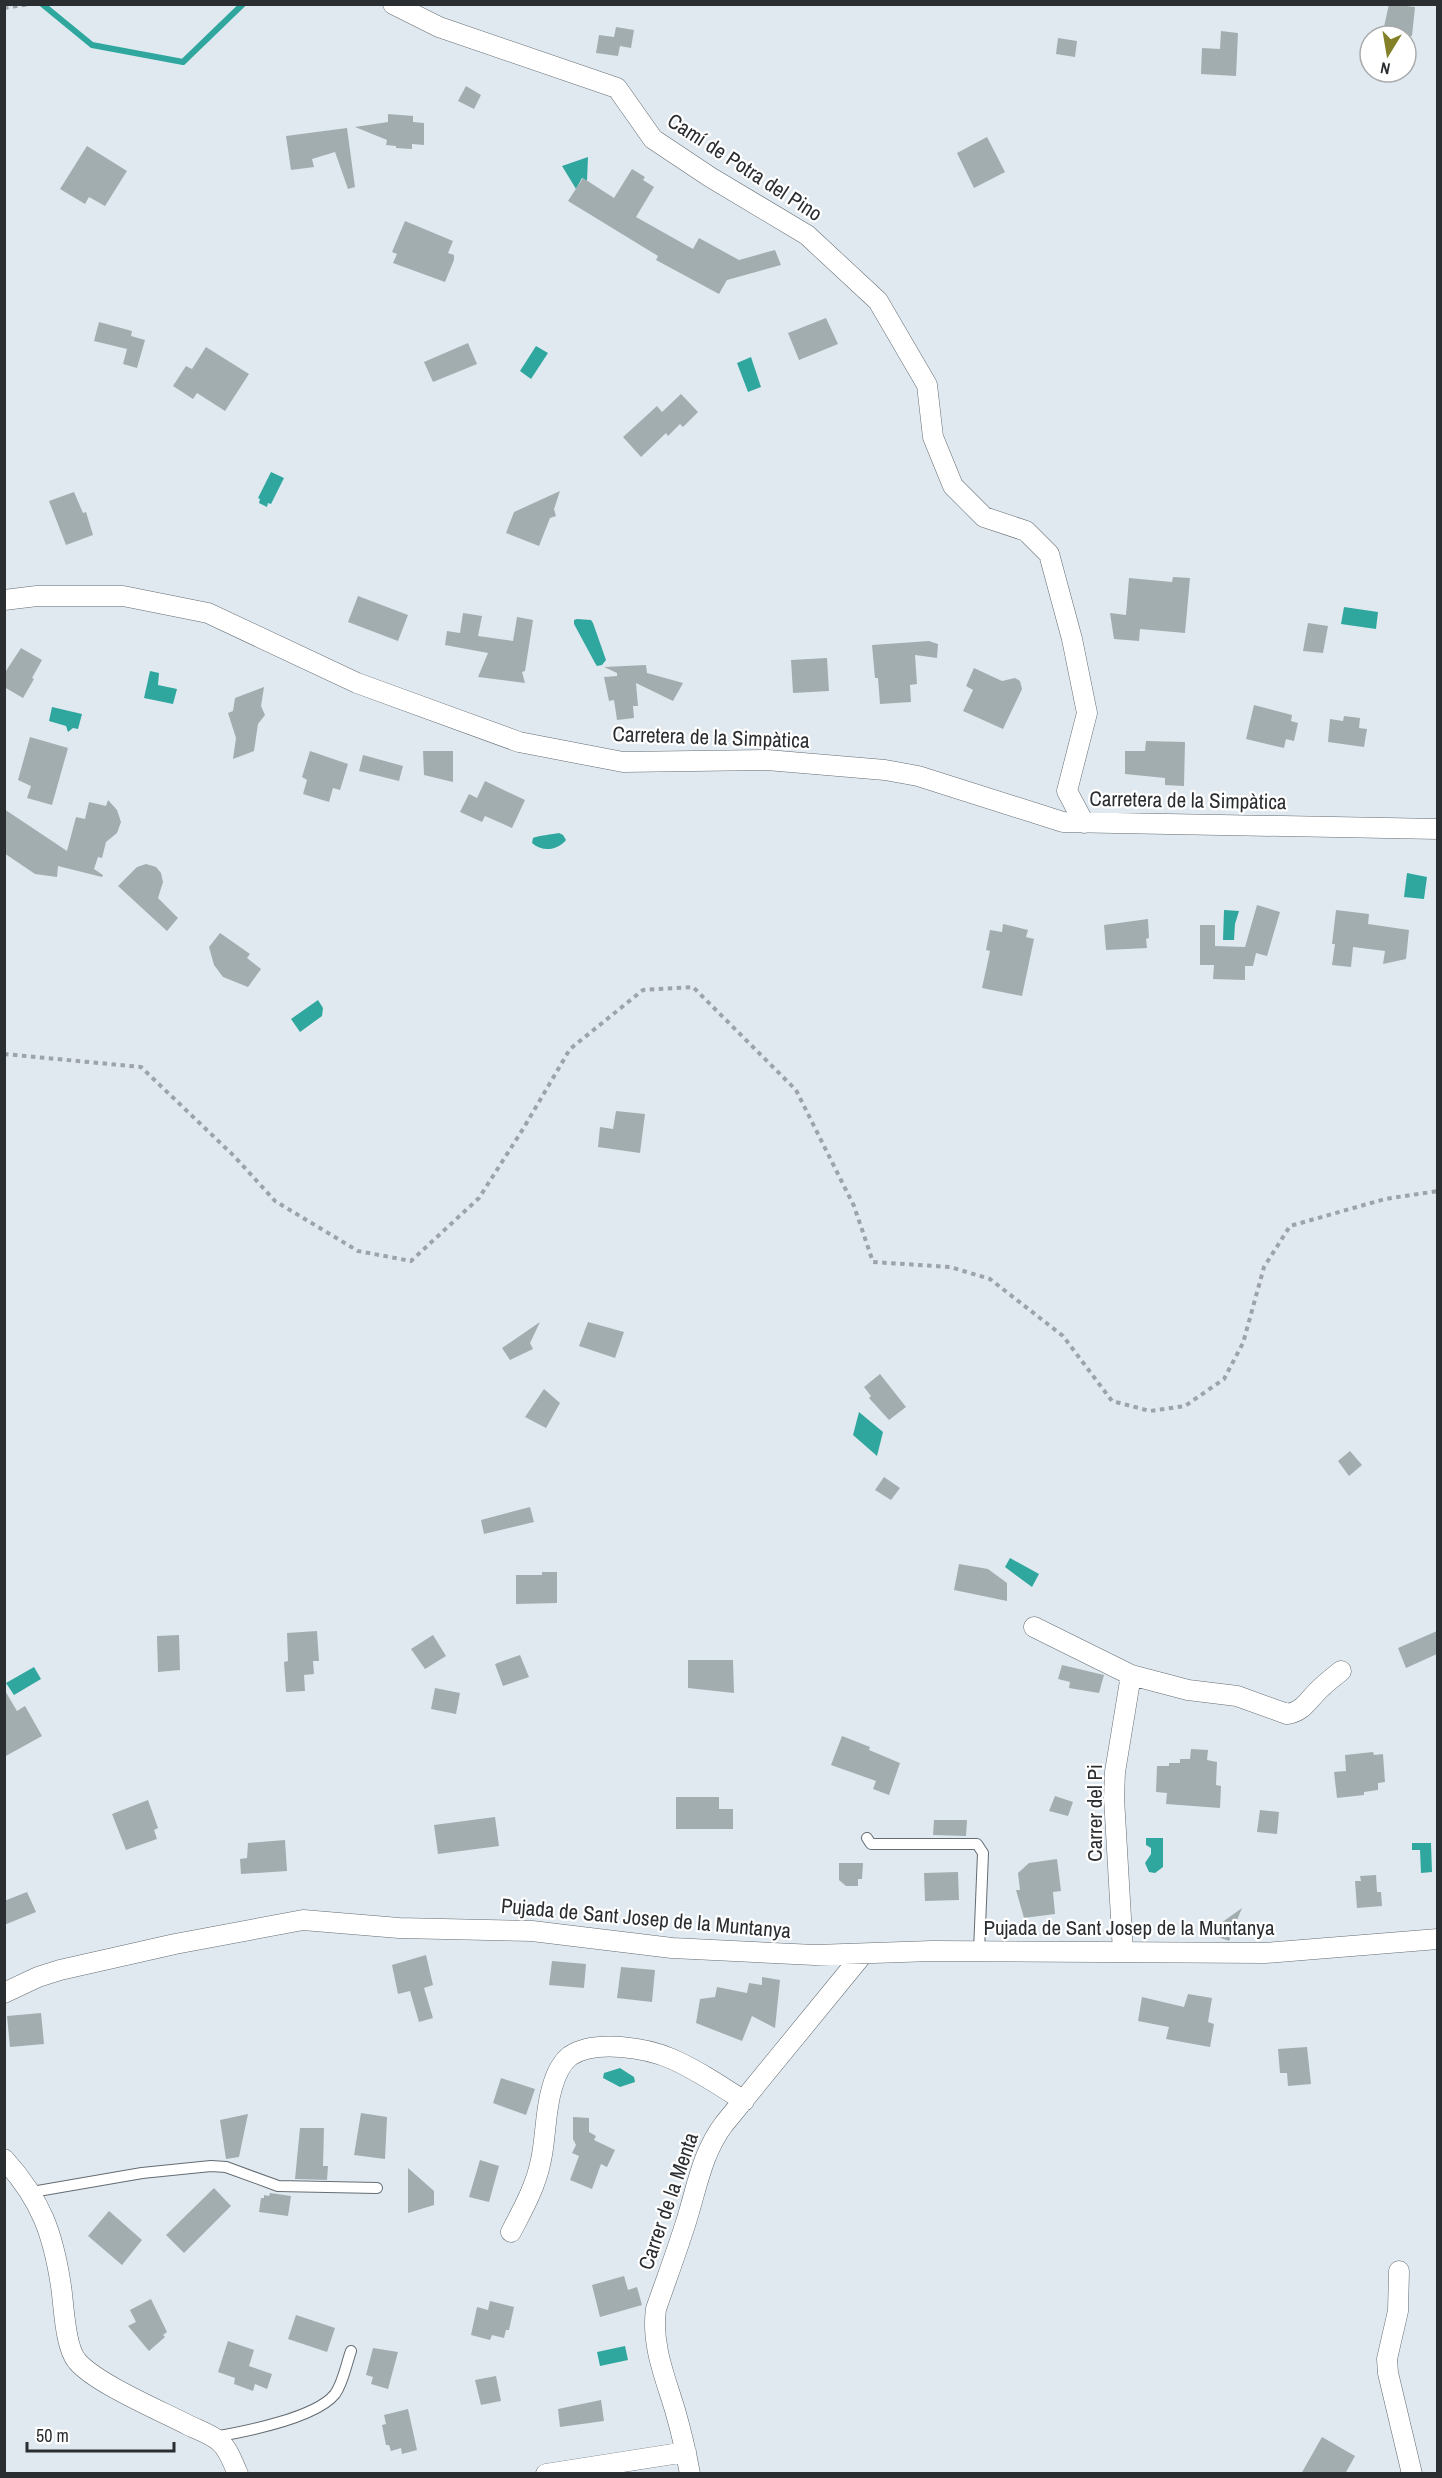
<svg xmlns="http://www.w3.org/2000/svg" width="1442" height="2478" font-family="'Archivo Narrow',sans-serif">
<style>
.water{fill:#2fa79e}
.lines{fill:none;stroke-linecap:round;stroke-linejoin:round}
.stream{stroke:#2fa79e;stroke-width:6}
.building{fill:#a2adb0}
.service-casing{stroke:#646c72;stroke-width:12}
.minor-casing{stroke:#646c72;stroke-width:21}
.path{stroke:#9da3a9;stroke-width:4;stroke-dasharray:4.5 4.5;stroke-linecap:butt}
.service{stroke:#fff;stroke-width:10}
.minor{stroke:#fff;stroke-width:20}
.labels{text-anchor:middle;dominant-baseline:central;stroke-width:4.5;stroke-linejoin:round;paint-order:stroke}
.street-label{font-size:21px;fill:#2b2e31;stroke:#fff}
</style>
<rect width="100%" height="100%" fill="#e0e9f0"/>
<path class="water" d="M588,157L587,181L582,178L576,189L562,166Z
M536,346L548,353L531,379L520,371Z
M751,357L761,387L748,392L737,363Z
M271,472L284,478L271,504L268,503L267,507L259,503L260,499L258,498Z
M1344,607L1378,612L1376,629L1341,624Z
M577,619L591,620L593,623L606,660L602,665L597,666L595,663L574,624V620Z
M150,671L159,673L158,685L177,689L173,704L144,698Z
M52,707L82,714L78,729L73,728L68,732L66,726L49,721Z
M559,833L563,835L566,840C557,851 542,852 532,843L533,838C537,836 553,834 559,833Z
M1407,873L1427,877L1424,899L1404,897Z
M1224,910L1239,911L1235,924L1234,940H1223Z
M318,1000L323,1008L322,1016L300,1032L291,1019Z
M859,1412L883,1432L877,1456L853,1435Z
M1010,1558L1039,1574L1032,1587L1005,1567Z
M34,1667L41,1679L14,1695L6,1683Z
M1146,1838H1163V1867L1155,1873L1149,1872L1145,1863L1151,1854V1848L1146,1845Z
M1412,1843H1431L1432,1872L1421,1873L1420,1850H1412Z
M620,2068L634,2077L635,2082L620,2087L603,2078L604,2073Z
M625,2346L628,2360L600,2366L597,2352Z"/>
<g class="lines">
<path class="stream" d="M42,4L92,45L183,62L243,4"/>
</g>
<path class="building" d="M1389,4L1415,7L1412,36H1382Z
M616,27L634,30L631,48L620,46L618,56L596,53L599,35L614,37Z
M1221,31L1238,33L1236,76L1201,74L1202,48L1220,49Z
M1058,38L1077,41L1075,57L1056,54Z
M466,86L481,95L474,109L458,101Z
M388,114L413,116V122L424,123V145L412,144V149L396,148V146L386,145L387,140L355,127L388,122Z
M347,128L355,187L348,189L335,152L312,159L314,167L291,170L286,136Z
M987,137L1005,172L974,188L957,153Z
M87,146L127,171L105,206L89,197L85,204L60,189Z
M632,169L645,177L643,180L654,187L636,217L693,249L699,238L739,260L775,250L781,265L727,280L719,294L656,260L658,256L568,201L583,178L614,198Z
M405,221L453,241L448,253L454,255V260L445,282L393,263L397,254L392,252Z
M826,318L838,344L799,360L788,333Z
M99,322L132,331L131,336L145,340L137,368L123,364L127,349L94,341Z
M468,343L477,364L433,382L424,362Z
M206,347L249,374L225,411L197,393L193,399L173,386L186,366L192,369Z
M681,394L698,412L683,427L680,424L668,436L666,433L641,457L623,437L657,406L662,412Z
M560,491L554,509L556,516L550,518L539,546L506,533L514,512Z
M74,492L83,513L86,512L93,535L66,545L49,501Z
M1173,577L1190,578L1185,633L1140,629L1139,641L1114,639L1110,613L1126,615L1129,578L1172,582Z
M358,596L408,615L398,641L348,622Z
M463,613L482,616L478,636L513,641L517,617L533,620L525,671L522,672L525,683L478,677L488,653L445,645L447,631L460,633Z
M1308,623L1328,626L1323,653L1303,651Z
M929,641L938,644L937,658L915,655L917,684L910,685L911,702L880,704L878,678H875L872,645Z
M21,648L42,660L32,678L34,679L23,698L4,687V674Z
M827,658L829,691L793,693L791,660Z
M646,665L647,673L683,683L673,701L636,683L638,706H633L634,718L617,720L614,700L609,701L604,677L617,676V673L604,667Z
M974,668L1002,681L1015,678L1020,681L1022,689L1003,729L963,711L973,690L966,686Z
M264,687L261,706L265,715L258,724L254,751L233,759L236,738L228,713L233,711L235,698Z
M1254,705L1292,715L1291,721L1298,723L1294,741L1286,739L1284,748L1246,739Z
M1344,716L1360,718L1359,728L1367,729L1364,747L1328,742L1330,719L1343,721Z
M30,737L68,748L52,805L27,798L31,786L18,780Z
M1146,741L1185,742L1184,786L1165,785V778L1125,774V751H1145Z
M310,751L348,764L340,790L333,788L329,802L303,794L307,780L302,777Z
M423,751H453V782L424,775Z
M363,755L403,766L399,781L359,771Z
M485,781L525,800L512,828L485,816L482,822L460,812L469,794L477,798Z
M108,800L117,810L121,822L117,833L106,842L102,858L98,857L94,869L103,875L102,877L58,866L57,877L35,874L4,853V809L67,851L76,817L85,819L89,802L106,806Z
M146,864L156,867L161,873L163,882L158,898L178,918L167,931L118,886L137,867Z
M1257,905L1280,912L1267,956L1256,953L1253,966H1245V980L1213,979L1214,965H1200V925H1215V946L1245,947Z
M1336,910L1369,914L1368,924L1409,930L1406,959L1383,964L1385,951L1353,947L1351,967L1332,965L1335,944H1332Z
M1148,919L1149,938L1146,939L1147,948L1106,950L1104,925Z
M1003,924L1028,930L1026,937L1034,939L1022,996L982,988L990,951L986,950L990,930L1002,932Z
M220,933L250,954L247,958L261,969L248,987L223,977L214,965L209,947Z
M616,1111L645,1114L640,1153L598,1147L600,1127L613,1129Z
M540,1322L530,1343L533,1349L510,1360L502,1348Z
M588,1322L624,1332L615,1358L579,1346Z
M880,1374L906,1407L889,1420L869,1398L871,1396L864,1387Z
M544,1389L560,1403L546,1428L525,1417Z
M1350,1451L1362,1465L1349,1476L1338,1461Z
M884,1477L900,1488L891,1500L875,1490Z
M530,1507L534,1522L484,1534L481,1520Z
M959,1564L988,1569L1007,1583V1601L954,1590Z
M542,1572H557V1603L516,1604V1575H542Z
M317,1631L319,1661H313L314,1674L304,1675L305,1691L286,1692L284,1662L288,1661L287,1633Z
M1437,1631V1654L1406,1668L1398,1648Z
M179,1635L180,1670L158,1672L157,1636Z
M433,1635L446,1656L425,1669L411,1649Z
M520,1655L529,1677L503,1686L495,1664Z
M688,1660H733L734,1693L688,1688Z
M1062,1665L1104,1675L1099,1693L1069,1688L1070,1682L1058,1679Z
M435,1688L460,1693L456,1714L431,1709Z
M4,1689L17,1711L25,1706L42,1736L4,1757Z
M842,1736L870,1747L869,1750L900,1763L889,1795L873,1789L876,1781L831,1765Z
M1191,1749L1208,1750L1207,1760L1217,1762L1216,1785L1221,1786L1220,1808L1166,1804L1167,1793L1156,1792L1157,1766H1169V1763H1180V1759H1190Z
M1373,1752L1374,1755L1383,1754L1385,1782L1378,1783V1790L1364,1792V1795L1337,1798L1334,1772L1346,1771L1345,1755Z
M1055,1796L1073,1802L1068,1816L1049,1811Z
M676,1797H719V1809H733V1829H676Z
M148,1800L158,1828L154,1830L157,1839L126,1850L112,1814Z
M1260,1810L1279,1812L1277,1834L1257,1832Z
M495,1817L499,1846L438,1854L434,1825Z
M934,1820H967L966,1836L933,1835Z
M285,1840L287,1871L241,1874L240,1859L247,1858L248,1843Z
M1057,1859L1061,1891L1053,1892L1055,1914L1024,1918L1016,1890H1020L1018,1873L1029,1863Z
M839,1863H863L862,1879H858V1886H846L839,1880Z
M958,1872L959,1900L925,1901L924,1873Z
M1376,1875L1377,1892H1381L1382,1906L1357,1908L1355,1881H1361L1360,1876Z
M27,1892L36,1912L4,1925V1901Z
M1242,1908L1237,1920L1236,1937L1231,1936L1229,1941L1207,1933Z
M426,1955L433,1985L424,1988L433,2018L419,2022L410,1991L398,1994L392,1965Z
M552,1961L586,1964L584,1988L549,1985Z
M621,1967L655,1970L652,2002L617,1998Z
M762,1977L780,1980L775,2028L752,2016L742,2041L696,2023L700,1999L715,1997L717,1987L747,1993L749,1983L762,1985Z
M1188,1994L1212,1998L1208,2022L1214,2024L1210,2047L1166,2039L1169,2027L1138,2021L1142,1997L1184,2007Z
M41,2013L44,2044L10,2047L7,2016Z
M1307,2047L1311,2084L1288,2086L1287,2073H1280L1278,2049Z
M501,2078L535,2089L526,2115L493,2103Z
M361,2113L387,2117L385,2159L354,2155Z
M248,2114L239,2157L226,2159L220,2120Z
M573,2117L589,2118V2132L596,2136L594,2140L615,2150L607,2167L601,2164L592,2189L570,2180L579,2156L572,2153L576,2145L573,2139Z
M300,2128H324L323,2166H328L327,2180L295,2179Z
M480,2160L499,2166L489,2202L469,2197Z
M408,2168L434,2191V2205L408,2213Z
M214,2188L231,2206L184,2253L166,2235Z
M270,2193L291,2196L288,2216L259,2212L261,2198H264V2195L269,2196Z
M109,2211L142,2240L122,2265L88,2236Z
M624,2276L628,2290L637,2287L642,2305L600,2317L592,2285Z
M151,2299L167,2332L163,2335L165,2337L149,2351L128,2326L136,2322L130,2310Z
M490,2301L514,2307L509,2330H506L504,2338L492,2335L490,2340L471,2335L477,2307L488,2310Z
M296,2315L335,2328L327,2352L288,2339Z
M228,2341L254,2350L249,2366L272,2374L267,2389L255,2384L253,2391L234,2384L235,2378L218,2372Z
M373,2348L398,2352L388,2389L371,2384L373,2377L366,2375Z
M496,2376L501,2401L481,2405L475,2380Z
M601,2400L604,2421L560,2427L558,2409Z
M408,2409L417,2450L402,2454L401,2448L391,2451L389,2445H386L382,2425L386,2424L384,2415Z
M1322,2437L1355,2456L1345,2474H1301Z"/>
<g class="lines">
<g class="service-casing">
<path id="service" d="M867,1838L871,1844H977L983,1853L979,1951
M32,2192L142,2173L211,2166L226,2167L278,2186L377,2188
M214,2437C243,2432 316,2418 335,2394C343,2383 346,2365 351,2351"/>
</g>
<g class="minor-casing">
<path id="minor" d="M393,4L439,27L617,88L653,139L710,177L807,235L878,301L927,385L933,437L953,486L984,517L1026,531L1049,554L1072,639L1087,713L1067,791L1084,823
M4,600L37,596H123L208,613L357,683L519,742L623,762L767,760L885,770L918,776L1063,822L1438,829
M1034,1627L1131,1675L1188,1690L1237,1696L1287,1714C1304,1712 1310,1697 1322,1687C1328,1681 1335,1676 1341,1671
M1123,1952L1114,1798L1115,1772L1131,1675
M4,1993L38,1977L60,1970L175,1944L303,1920L399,1928L532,1931L672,1948L815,1955L932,1951L1265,1953L1438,1939
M4,2159C41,2200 53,2233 61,2286C64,2306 65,2347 77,2361C95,2383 161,2411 188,2425C198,2430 211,2434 220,2442C229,2450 233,2463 238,2474
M511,2232C523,2209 536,2186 541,2160C546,2137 545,2111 552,2088C555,2077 561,2063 570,2056C595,2039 647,2048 672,2059C697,2070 721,2086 744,2101
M1399,2271L1398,2311L1387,2359L1388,2373L1412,2474
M546,2474L686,2452
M690,2474C686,2452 681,2431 675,2410C665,2377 651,2344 656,2309C666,2280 677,2251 686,2222C697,2187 702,2153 724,2124L863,1954"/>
</g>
<path class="path" d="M4,8L30,4
M4,1054L141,1067L234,1156L275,1201L358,1251L411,1261L479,1198L523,1129L570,1049L643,990L693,987L796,1090L854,1206L873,1262L950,1267L990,1279L1063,1336L1112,1401L1150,1411L1185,1406L1224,1379L1243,1343L1264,1267L1290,1226L1385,1199L1438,1191"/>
<use href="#service" class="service"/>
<use href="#minor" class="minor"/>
</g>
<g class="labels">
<g class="street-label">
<text transform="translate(745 167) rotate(33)">Camí de Potra del Pino</text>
<text transform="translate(711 737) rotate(2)">Carretera de la Simpàtica</text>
<text transform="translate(1188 800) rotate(1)">Carretera de la Simpàtica</text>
<text transform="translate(1094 1813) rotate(-90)">Carrer del Pi</text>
<text transform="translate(646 1918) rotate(5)">Pujada de Sant Josep de la Muntanya</text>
<text x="1129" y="1927">Pujada de Sant Josep de la Muntanya</text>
<text transform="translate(668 2201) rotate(-71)">Carrer de la Menta</text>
</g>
</g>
<rect width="1442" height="2478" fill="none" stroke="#2b2e31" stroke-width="12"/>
<g transform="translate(1388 54) rotate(191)"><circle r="28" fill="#ffffff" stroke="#aaabad" stroke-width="1.5"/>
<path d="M0-4.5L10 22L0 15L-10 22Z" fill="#838028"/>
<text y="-9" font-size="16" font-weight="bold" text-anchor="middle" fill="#2b2e31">N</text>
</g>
<path d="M27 2442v9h147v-9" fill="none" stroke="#2b2e31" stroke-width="3"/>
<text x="36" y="2442" font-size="18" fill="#2b2e31" stroke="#ffffff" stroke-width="4.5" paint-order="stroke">50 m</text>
</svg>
